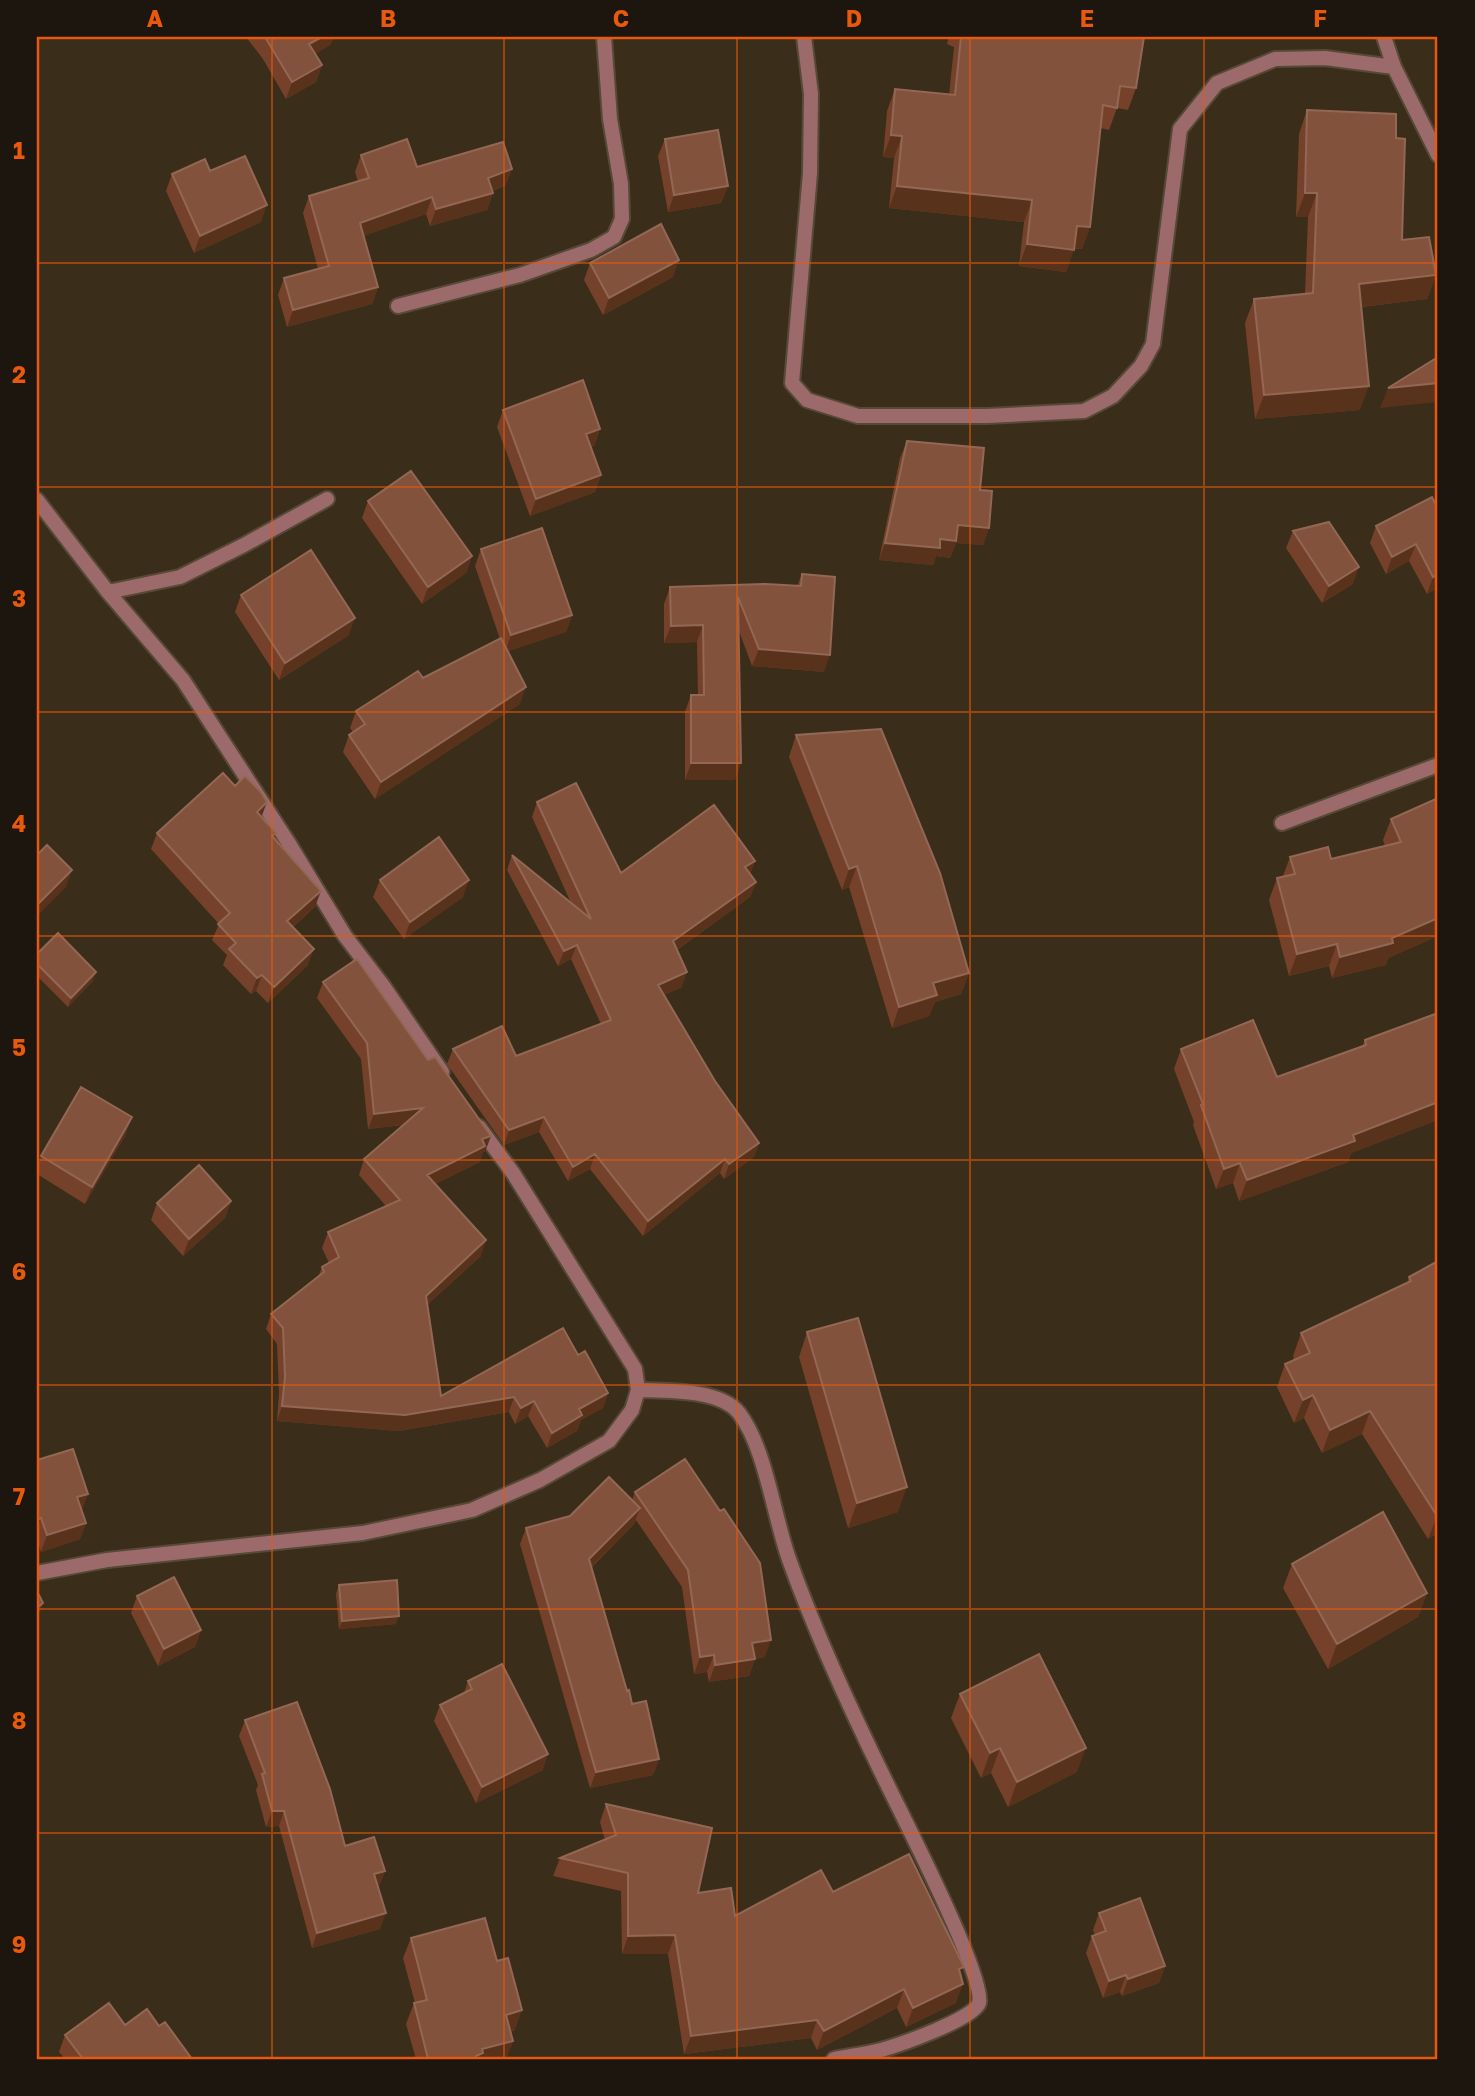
<svg xmlns="http://www.w3.org/2000/svg" width="1475" height="2096" font-family="'Golos Text',sans-serif">
<style>
.lines{fill:none;stroke-linecap:round;stroke-linejoin:round}
.minor-casing{stroke:#564938;stroke-width:18}
.minor{stroke:#9d6a6b;stroke-width:14}
.wall{fill:#76412a}
.shaded-wall{fill:#59321c}
.building{fill:#83523c;stroke:#926854;stroke-width:2}
.grid{fill:none;stroke:#e8590c;stroke-width:2;stroke-opacity:0.55}
.neatline{fill:none;stroke:#e8590c;stroke-width:2.5}
.grid-label{font-size:23px;text-anchor:middle;font-weight:bold;fill:#e8590c}
</style>
<rect width="100%" height="100%" fill="#3a2d1a"/>
<g class="lines">
<g class="minor-casing">
<path id="minor" d="M804,37L811,94L810,173L792,383L807,400L858,416H987L1084,411L1113,396L1141,366L1153,344L1180,129L1217,83L1275,59L1325,58L1394,67
M1384,37L1394,67L1438,155
M398,306L520,275L591,250L614,237L622,219L621,184L610,119L604,37
M37,500L108,592L183,680L288,842L345,936L384,987L442,1072
M108,592L180,577L244,545L327,499
M1282,823L1438,765
M638,1390C666,1391 720,1389 739,1413C766,1448 774,1519 790,1562C818,1640 853,1715 890,1790C905,1821 986,1979 979,2003C974,2019 899,2045 881,2050C865,2054 849,2056 834,2059
M37,1573L107,1560L363,1533L472,1510L540,1480L609,1441L632,1410L638,1390L635,1369L513,1173L479,1127"/>
</g>
<use href="#minor" class="minor"/>
</g>
<path class="wall" d="M246,37H334L330,45L315,54L322,65L316,82L286,99L263,59Z
M949,37H1144L1136,88L1128,110L1117,108L1109,130L1100,128L1090,227L1082,249H1074L1066,272L1019,266L1024,222L889,208L894,158L883,157L887,111L895,89L949,95L954,47L947,44Z
M1307,110L1396,138L1402,240L1436,275L1427,299L1362,307L1360,410L1255,419L1245,323L1254,299L1305,294L1308,217H1296L1299,134Z
M665,139L728,186L721,203L668,212L658,156Z
M361,155L417,167L512,169L505,186L492,191L493,193L487,210L430,226L426,214L363,236L378,287L372,304L287,327L278,295L284,278L318,269L303,213L309,196L358,182L355,172Z
M210,171L261,222L194,253L166,191L172,174Z
M590,263L673,277L603,315L584,280Z
M503,410L600,429L594,446L591,447L601,475L595,492L530,516L497,427Z
M907,441L980,490L989,528L983,545L956,543L950,558L936,556L933,565L879,560L900,458Z
M368,501L472,556L466,573L422,604L362,518Z
M1438,509V588L1427,594L1409,561L1386,574L1370,543L1376,526Z
M1293,531L1353,584L1322,603L1286,548Z
M481,549L572,615L566,632L508,651L520,704L375,799L343,752L349,735L353,732L350,728L356,711L500,639L475,566Z
M802,574L824,672L752,666L739,631L735,780H685V712L691,695H698L697,642L664,643V604L670,587L797,586Z
M241,595L349,635L279,680L235,612Z
M796,735L969,973L961,994L935,1002L929,1016L892,1028L849,887L842,890L789,757Z
M1438,798V936L1388,958L1386,965L1332,978L1329,966L1289,976L1269,900L1277,878L1283,876L1290,857L1331,859L1385,846L1383,840L1391,819Z
M537,802L621,873L755,861L750,874L756,882L750,897L677,950L682,987L664,995L715,1081L759,1143L754,1157L724,1179L720,1173L643,1236L590,1169L568,1181L539,1132L504,1145L447,1064L453,1049L516,1056L601,1024L571,959L558,966L507,870L512,855L571,903L532,817Z
M262,817L276,833L274,839L315,907L293,927L308,965L268,1003L256,991L251,994L223,965L227,955L212,940L219,924L151,849L157,833Z
M380,880L463,897L404,939L373,897Z
M37,954L93,981L68,1007L37,976Z
M323,982L485,1152H483L480,1162L435,1184L481,1256L427,1305L441,1396L578,1355L608,1393L603,1408L581,1420L577,1431L547,1448L528,1416L515,1424L509,1412L399,1431L277,1421L279,1393L277,1344L266,1329L271,1314L318,1277L322,1267L329,1263L322,1248L328,1232L386,1206L359,1175L364,1159L403,1125L368,1129L361,1059L317,998Z
M1438,1022V1120L1351,1153L1348,1162L1239,1201L1233,1183L1216,1189L1193,1125L1194,1122L1174,1069L1181,1049L1277,1077L1362,1047L1365,1040Z
M126,1134L85,1204L37,1174V1168L41,1156Z
M231,1201L225,1218L183,1256L151,1220L157,1203Z
M1438,1261V1533L1428,1539L1362,1434L1322,1453L1304,1418L1294,1423L1277,1387L1285,1364L1294,1360L1293,1356L1301,1333L1407,1283L1409,1277Z
M807,1332L898,1512L848,1528L799,1357Z
M37,1460L82,1510L86,1523L80,1539L41,1552L37,1540Z
M635,1492L765,1657L755,1659L749,1676L709,1682L707,1672L694,1674L682,1587L636,1520L634,1524L592,1567L627,1691L632,1704L659,1759L653,1775L590,1788L520,1544L526,1528L632,1500Z
M1292,1564L1427,1593L1418,1617L1328,1669L1283,1588Z
M339,1585L396,1624L339,1629L336,1594Z
M137,1596L201,1630L195,1647L158,1666L131,1613Z
M468,1681L543,1770L476,1803L434,1721L440,1705L464,1693Z
M960,1694L1077,1772L1008,1807L991,1773L981,1778L951,1718Z
M245,1720L345,1846L385,1871L379,1886L378,1887L380,1929L312,1948L279,1826L266,1827L256,1790L258,1785L239,1736Z
M606,1804L698,1893L735,1916L833,1892L961,1976L956,2003L906,2027L897,2008L817,2050L811,2038L684,2054L668,1954H622L621,1891L553,1876L560,1858L605,1840L600,1822Z
M1099,1913L1165,1966L1159,1983L1122,1996L1120,1992L1103,1998L1086,1953L1092,1936L1095,1935L1093,1930Z
M411,1938L515,2030L510,2032L513,2041L506,2059H416L406,2024L414,2003H415L403,1958Z
M125,2025L159,2026L192,2059H65L59,2052L65,2035Z"/>
<path class="shaded-wall" d="M322,37H334L330,45L303,61L309,44Z
M322,65L316,82L286,99L292,82Z
M891,135L902,136L894,158L883,157Z
M512,169L505,186L482,194L488,178Z
M728,186L721,203L668,212L674,195Z
M897,186L1032,200L1024,222L889,208Z
M493,193L487,210L430,226L436,209Z
M1305,193H1317L1308,217H1296Z
M432,197L426,214L353,240L360,223Z
M267,205L261,222L194,253L200,236Z
M1077,226L1090,227L1082,249L1069,248Z
M1027,244L1074,250L1066,272L1019,266Z
M679,260L673,277L603,315L609,298Z
M1436,275L1427,299L1351,308L1359,284Z
M378,287L372,304L287,327L293,310Z
M1438,383V402L1380,408L1388,388Z
M1369,386L1360,410L1255,419L1264,395Z
M600,429L594,446L579,451L586,434Z
M601,475L595,492L530,516L536,499Z
M958,525L989,528L983,545L956,543L950,558L936,556L933,565L879,560L885,543L940,539Z
M1416,544L1409,561L1386,574L1392,557Z
M472,556L466,573L422,604L428,587Z
M1359,567L1353,584L1322,603L1329,586Z
M1438,574V588L1427,594L1433,577Z
M572,615L566,632L505,652L511,635Z
M355,618L349,635L279,680L285,663Z
M703,625L697,642L664,643L671,626Z
M759,649L830,655L824,672L752,666Z
M526,687L520,704L375,799L381,782Z
M691,763H741L735,780H685Z
M267,802L261,818L257,812Z
M755,861L749,876L745,867Z
M857,866L849,887L842,890L849,869Z
M72,870L66,887L37,916V905Z
M469,880L463,897L404,939L410,922Z
M756,882L750,897L668,956L673,941Z
M321,891L315,907L281,937L287,921Z
M1438,918V936L1388,958L1386,965L1332,978L1340,957L1392,938Z
M1337,944L1329,966L1289,976L1297,954Z
M577,945L571,959L558,966L564,951Z
M314,949L308,965L268,1003L274,987Z
M96,972L93,981L68,1007L71,998Z
M687,972L682,987L652,1000L658,985Z
M969,973L961,994L935,1002L929,1016L892,1028L899,1007L933,983Z
M262,975L256,991L251,994L257,978Z
M1438,1102V1120L1351,1153L1348,1162L1239,1201L1247,1180L1353,1135Z
M423,1108L417,1123L368,1129L374,1114Z
M132,1117L126,1134L85,1204L92,1187Z
M544,1117L539,1132L504,1145L509,1130Z
M491,1136L485,1152H483L480,1162L422,1191L427,1175L482,1139Z
M759,1143L754,1157L724,1179L729,1164Z
M595,1154L590,1169L568,1181L573,1167Z
M725,1159L720,1173L643,1236L648,1221Z
M1240,1163L1233,1183L1216,1189L1224,1169Z
M231,1201L225,1218L183,1256L189,1239Z
M486,1240L481,1256L420,1311L426,1296Z
M608,1393L603,1408L581,1420L577,1431L547,1448L552,1433L579,1409Z
M1313,1395L1304,1418L1294,1423L1303,1400Z
M514,1397L509,1412L399,1431L277,1421L282,1406Z
M534,1401L528,1416L515,1424L521,1408Z
M1370,1411L1362,1434L1322,1453L1330,1430Z
M907,1487L898,1512L848,1528L857,1503Z
M88,1494L82,1511L77,1497Z
M640,1508L634,1524L583,1575L589,1559Z
M1438,1515V1533L1428,1539L1437,1516Z
M41,1518L37,1530V1520Z
M86,1523L80,1539L41,1552L47,1535Z
M1427,1593L1418,1617L1328,1669L1337,1644Z
M43,1603L37,1620V1608Z
M399,1616L396,1624L339,1629L342,1621Z
M201,1630L195,1647L158,1666L164,1649Z
M771,1640L765,1657L746,1660L752,1643Z
M714,1655L707,1672L694,1674L700,1657Z
M755,1659L749,1676L709,1682L715,1665Z
M1000,1748L991,1773L981,1778L990,1753Z
M1086,1748L1077,1772L1008,1807L1017,1782Z
M548,1754L543,1770L476,1803L482,1787Z
M659,1759L653,1775L590,1788L596,1772Z
M272,1811H284L279,1826L266,1827Z
M385,1871L379,1886L368,1890L374,1874Z
M386,1913L380,1929L312,1948L317,1933Z
M675,1935L668,1954H622L628,1936Z
M1165,1966L1159,1983L1122,1996L1128,1979Z
M1126,1975L1120,1992L1103,1998L1109,1981Z
M963,1984L956,2003L906,2027L913,2008Z
M904,1989L897,2008L817,2050L824,2031Z
M522,2010L515,2030L498,2035L506,2015Z
M817,2020L811,2038L684,2054L691,2036Z
M513,2041L506,2059H475L476,2056L482,2049Z"/>
<path class="building" d="M265,37H322L309,44L322,65L292,82Z
M961,37H1144L1136,88L1120,86L1117,108L1103,105L1090,227L1077,226L1074,250L1027,244L1032,200L897,186L902,136L891,135L895,89L955,95Z
M1307,110L1396,114V138L1405,139L1402,240L1429,237L1436,275L1359,284L1369,386L1264,395L1254,299L1313,293L1317,193H1305Z
M718,130L728,186L674,195L665,139Z
M407,139L417,167L503,142L512,169L488,178L493,193L436,209L432,197L360,223L378,287L293,310L284,278L329,266L309,196L369,178L361,155Z
M245,156L267,205L200,236L172,174L205,159L210,171Z
M661,224L679,260L609,298L590,263Z
M1438,357V383L1388,388Z
M583,380L600,429L586,434L601,475L536,499L503,410Z
M907,441L984,448L980,490L992,491L989,528L958,525L956,541L940,539V548L885,543Z
M411,471L472,556L428,587L368,501Z
M1432,497L1438,509V574L1433,577L1416,544L1392,557L1376,526Z
M1329,522L1359,567L1329,586L1293,531Z
M542,528L572,615L511,635L481,549Z
M311,550L355,618L285,663L241,595Z
M802,574L835,577L830,655L759,649L738,597L741,763H691V695H704L703,625L671,626L670,587L766,584L801,586Z
M501,638L526,687L381,782L349,735L365,724L356,711L418,671L423,678Z
M881,729L940,873L969,973L933,983L937,995L899,1007L857,866L849,869L796,735Z
M223,773L235,786L245,776L260,791L267,802L257,812L276,833L272,836L321,891L287,921L314,949L274,987L262,975L257,978L229,949L236,943L218,924L230,913L157,833Z
M576,783L621,873L714,805L755,861L745,867L756,882L673,941L687,972L658,985L715,1081L759,1143L729,1164L725,1159L648,1221L595,1154L573,1167L544,1117L509,1130L453,1049L502,1026L516,1056L611,1020L577,945L564,951L512,855L591,919L537,802Z
M1438,798V918L1392,938L1393,943L1340,957L1337,944L1297,954L1277,878L1295,874L1290,857L1328,847L1331,859L1401,842L1391,819Z
M439,837L469,880L410,922L380,880Z
M47,845L72,870L37,905V855Z
M58,933L96,972L71,998L37,964V954Z
M357,959L428,1060L435,1057L491,1136L482,1139L485,1146L427,1175L486,1240L426,1296L441,1396L563,1328L578,1355L585,1351L608,1393L579,1409L582,1415L552,1433L534,1401L521,1408L514,1397L405,1415L282,1406L285,1377L283,1328L271,1314L324,1272L322,1267L339,1257L328,1232L400,1200L364,1159L423,1108L374,1114L367,1043L323,982Z
M1435,1014L1438,1022V1102L1353,1135L1355,1141L1247,1180L1240,1163L1224,1169L1201,1105L1203,1104L1181,1049L1253,1020L1277,1077L1366,1045L1365,1040Z
M81,1087L132,1117L92,1187L41,1156Z
M199,1165L231,1201L189,1239L157,1203Z
M1438,1261V1515L1437,1516L1370,1411L1330,1430L1313,1395L1303,1400L1285,1364L1310,1353L1301,1333L1411,1281L1409,1277Z
M858,1318L907,1487L857,1503L807,1332Z
M73,1449L88,1494L77,1497L86,1523L47,1535L41,1518L37,1520V1460Z
M685,1459L720,1511L724,1509L760,1563L771,1640L752,1643L755,1659L715,1665L714,1655L700,1657L688,1570L635,1492Z
M609,1477L640,1508L589,1559L627,1691L629,1690L632,1704L646,1701L659,1759L596,1772L526,1528L570,1516Z
M1383,1512L1427,1593L1337,1644L1292,1564Z
M174,1577L201,1630L164,1649L137,1596Z
M397,1580L399,1616L342,1621L339,1585Z
M39,1595L43,1603L37,1608V1596Z
M1039,1654L1086,1748L1017,1782L1000,1748L990,1753L960,1694Z
M502,1664L548,1754L482,1787L440,1705L472,1689L468,1681Z
M297,1702L330,1789L345,1846L374,1837L385,1871L374,1874L386,1913L317,1933L284,1811H272L262,1774L265,1773L245,1720Z
M606,1804L712,1828L698,1893L731,1888L735,1916L821,1870L833,1892L909,1854L964,1967L959,1969L963,1984L913,2008L904,1989L824,2031L817,2020L691,2036L675,1935L628,1936V1873L560,1858L616,1835Z
M1140,1898L1165,1966L1128,1979L1126,1975L1109,1981L1092,1936L1106,1931L1099,1913Z
M485,1918L497,1961L508,1958L522,2010L506,2015L513,2041L482,2049L483,2053L476,2056V2059H428L414,2003L427,2000L411,1938Z
M109,2003L125,2025L147,2009L159,2026L165,2022L192,2059H83L65,2035Z"/>
<path class="grid" d="M272,37V2059M504,37V2059M737,37V2059M970,37V2059M1204,37V2059M37,263H1438M37,487H1438M37,712H1438M37,936H1438M37,1160H1438M37,1385H1438M37,1609H1438M37,1833H1438"/>
<rect width="1475" height="2096" fill="none" stroke="#1c160e" stroke-width="77"/>
<rect x="38" y="38" width="1398" height="2020" class="neatline"/>
<g class="grid-label">
<text x="155" y="27">A</text>
<text x="388" y="27">B</text>
<text x="621" y="27">C</text>
<text x="854" y="27">D</text>
<text x="1087" y="27">E</text>
<text x="1320" y="27">F</text>
<text x="19" y="159">1</text>
<text x="19" y="383">2</text>
<text x="19" y="607">3</text>
<text x="19" y="832">4</text>
<text x="19" y="1056">5</text>
<text x="19" y="1280">6</text>
<text x="19" y="1505">7</text>
<text x="19" y="1729">8</text>
<text x="19" y="1953">9</text>
</g>
</svg>
